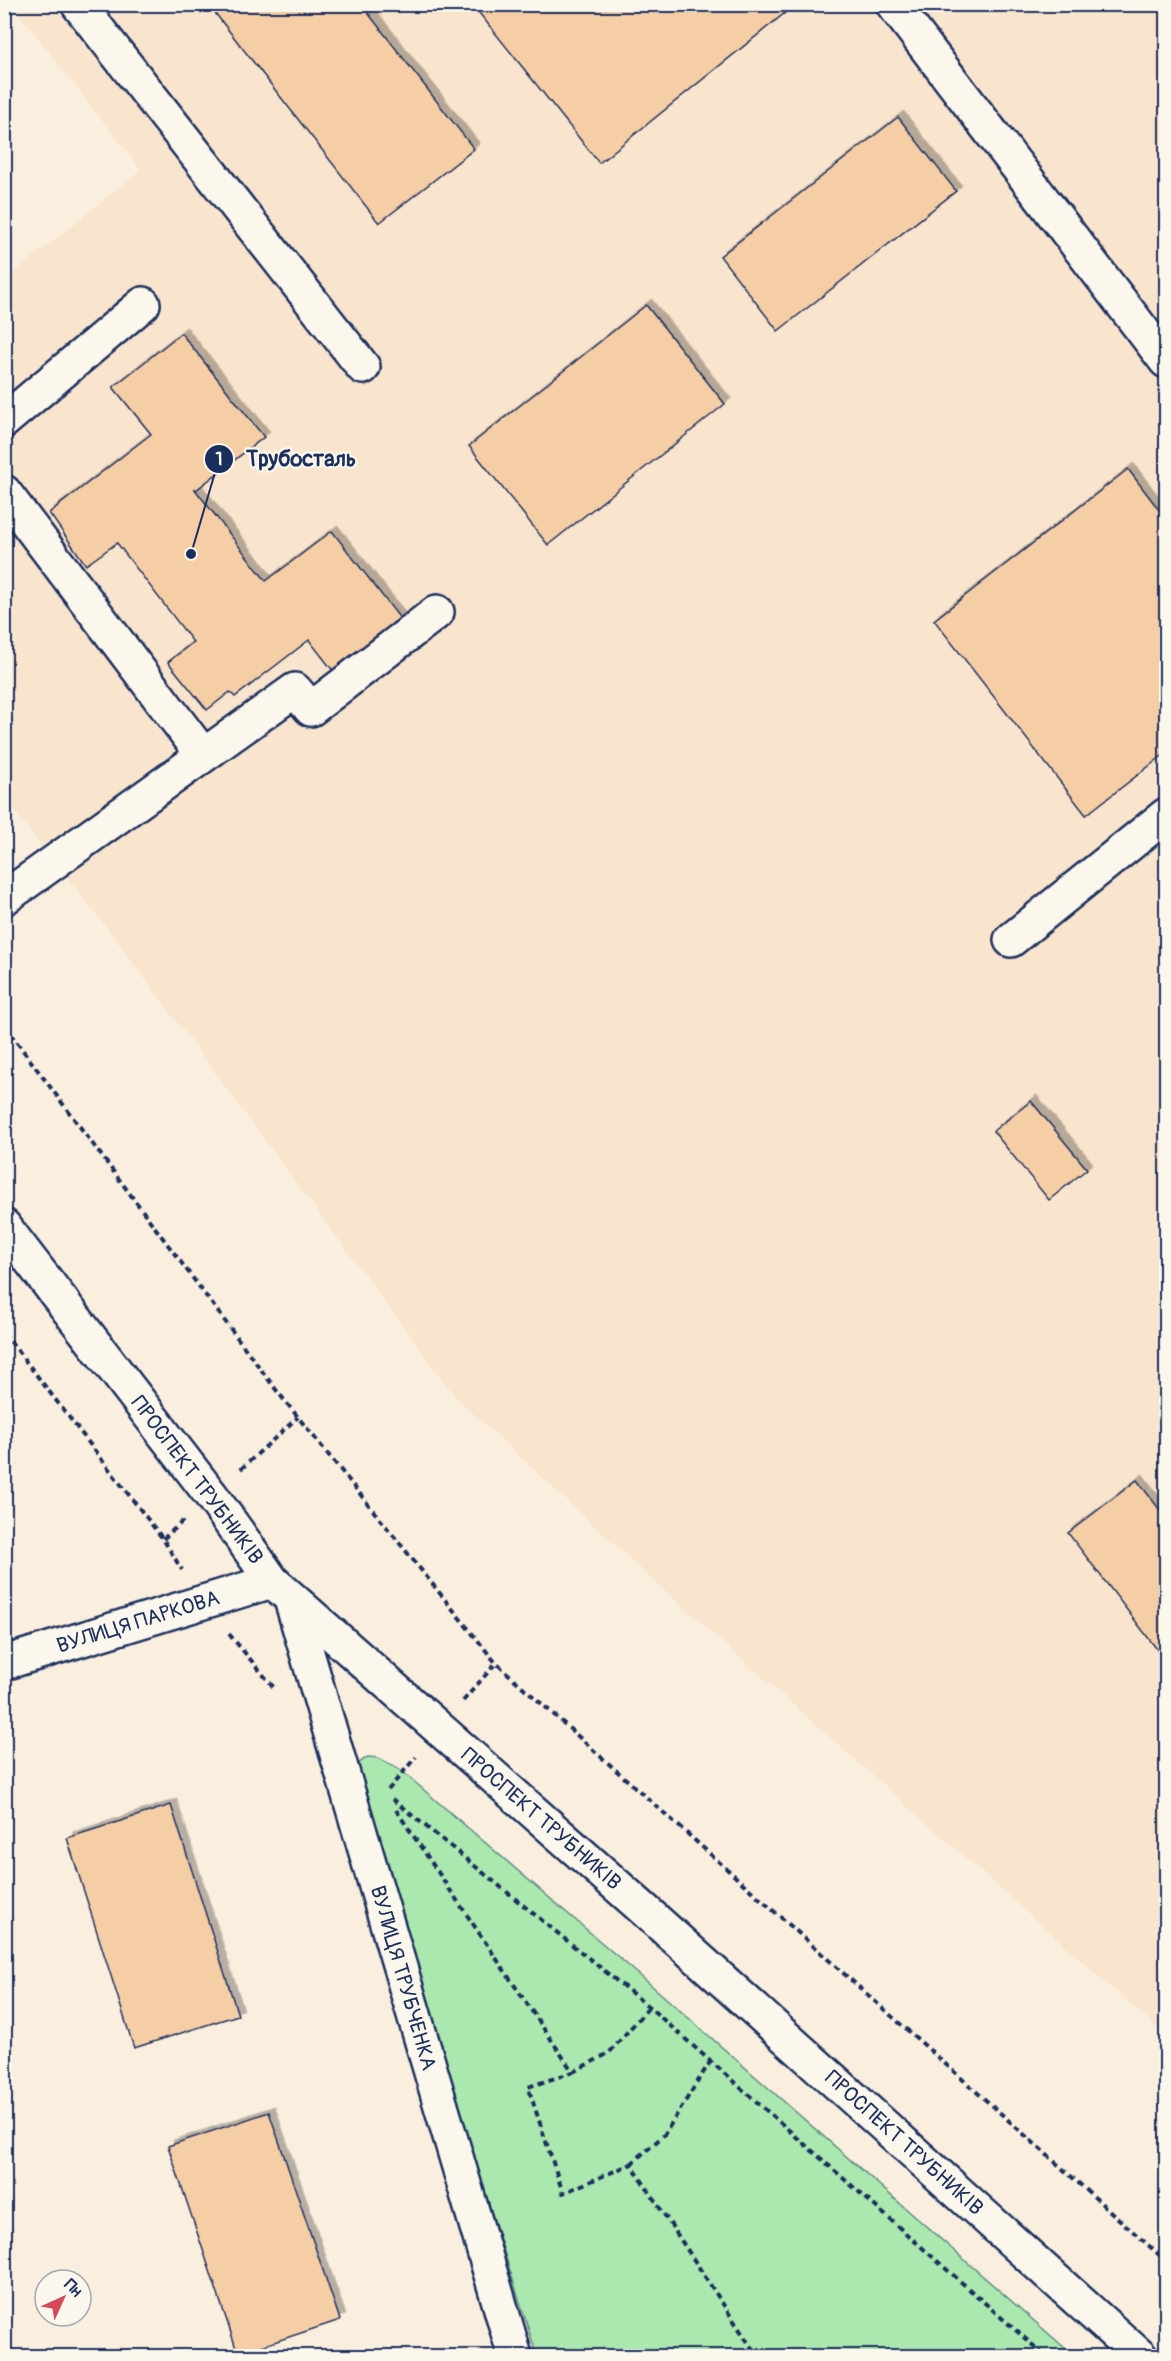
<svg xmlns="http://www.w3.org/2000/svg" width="1171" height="2361" font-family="Pangolin,sans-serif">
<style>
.built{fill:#f9e5cd}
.green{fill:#aae8af;stroke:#628c86;stroke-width:1.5}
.building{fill:#f6cea6;stroke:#1b2f5e;stroke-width:1.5;filter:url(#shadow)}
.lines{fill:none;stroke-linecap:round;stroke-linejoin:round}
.minor-casing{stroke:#1b2f5e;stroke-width:38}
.major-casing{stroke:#1b2f5e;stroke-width:38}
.path{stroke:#1b2f5e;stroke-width:4;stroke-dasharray:6 4.5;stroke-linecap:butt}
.minor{stroke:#fbf7ec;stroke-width:33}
.major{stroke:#fbf7ec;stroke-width:33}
.labels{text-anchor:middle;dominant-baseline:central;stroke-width:4.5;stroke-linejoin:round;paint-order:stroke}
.street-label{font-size:21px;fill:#1b2f5e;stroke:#fbf7ec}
.leader{fill:none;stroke:#1b2f5e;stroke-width:2}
.callout-dot{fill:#1b2f5e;stroke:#fbf7ec;stroke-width:2}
.mark-label{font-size:18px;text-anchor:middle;font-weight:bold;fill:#fff}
.callout-label{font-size:22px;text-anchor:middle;font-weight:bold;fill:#1b2f5e;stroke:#fbf7ec;stroke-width:4.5;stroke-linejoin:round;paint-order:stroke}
</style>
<defs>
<filter id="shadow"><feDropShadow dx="5.5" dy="-5.5" stdDeviation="0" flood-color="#0004"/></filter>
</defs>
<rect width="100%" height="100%" fill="#faefde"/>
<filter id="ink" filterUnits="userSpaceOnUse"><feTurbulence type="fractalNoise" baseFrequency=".0167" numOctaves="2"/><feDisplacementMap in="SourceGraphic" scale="12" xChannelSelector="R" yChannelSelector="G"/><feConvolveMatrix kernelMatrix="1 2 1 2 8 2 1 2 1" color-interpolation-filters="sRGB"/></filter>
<g filter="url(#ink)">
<path class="built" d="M12,5H1166V2036L648,1576L457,1399L110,932L5,800V279L141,170Z"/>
<path class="green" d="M368,1757L379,1758L403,1772L651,1985L1074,2356H537L356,1784C354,1769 355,1764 368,1757Z"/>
<path class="building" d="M208,4H361L474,149L379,223Z
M472,4H796L599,163Z
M898,117L956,191L778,331L720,256Z
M646,305L725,404L548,545L469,446Z
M181,333L264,437L196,490L194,488L266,581L332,531L402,621L334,672L309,640L235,697L230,692L207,710L168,662L193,642L117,543L86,565L49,513L151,434L113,387Z
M1128,469L1166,519V753L1086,815L934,620Z
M1031,1101L1087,1169L1049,1200L993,1131Z
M1137,1480L1166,1518V1661L1068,1533Z
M171,1805L238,2015L134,2048L67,1838Z
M269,2112L340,2320L238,2354L168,2146Z"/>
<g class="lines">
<g class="minor-casing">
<path id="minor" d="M78,4L363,367
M893,4L1166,361
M4,421L143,304
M4,492L203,755
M4,898L295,690L311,709L437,612
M1011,940L1166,815
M291,1599L515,2356
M4,1663L272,1581"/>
</g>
<g class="major-casing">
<path id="major" d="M4,1226L211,1495L272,1581L640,1906L1140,2356"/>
</g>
<path class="path" d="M4,1025L277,1391L496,1663L1166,2261
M4,1333L163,1539L182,1570
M241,1469L298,1417
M163,1539L184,1520
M229,1634L276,1690
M463,1701L496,1663
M388,1790L416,1757
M392,1799L649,2007L1045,2356
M396,1810L573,2072L528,2087L563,2193L631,2164L757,2356
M573,2072L609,2053L649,2007
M631,2164L664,2135L710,2062"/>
<use href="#minor" class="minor"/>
<use href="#major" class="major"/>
</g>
</g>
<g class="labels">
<g class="street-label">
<text transform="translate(197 1480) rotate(53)">ПРОСПЕКТ ТРУБНИКІВ</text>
<text transform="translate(138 1622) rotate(-17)">ВУЛИЦЯ ПАРКОВА</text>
<text transform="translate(541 1819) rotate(41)">ПРОСПЕКТ ТРУБНИКІВ</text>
<text transform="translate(403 1978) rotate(74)">ВУЛИЦЯ ТРУБЧЕНКА</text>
<text transform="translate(904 2143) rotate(42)">ПРОСПЕКТ ТРУБНИКІВ</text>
</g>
</g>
<path class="leader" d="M191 554L219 459"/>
<g class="callout-dot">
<circle cx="191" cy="554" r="6"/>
<circle cx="219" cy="459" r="15"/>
</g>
<g class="mark-label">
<text x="219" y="465">1</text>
</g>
<g class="callout-label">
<text x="301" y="466">Трубосталь</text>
</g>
<rect width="1171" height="2361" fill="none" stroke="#fbf7ec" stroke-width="24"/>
<rect x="12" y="12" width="1147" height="2337" fill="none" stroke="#1b2f5e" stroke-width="2" filter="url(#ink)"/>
<g transform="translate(63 2298) rotate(45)"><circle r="28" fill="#fbf7ec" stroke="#a1a7b3" stroke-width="1.5"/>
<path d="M0-4.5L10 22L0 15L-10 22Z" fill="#d1495b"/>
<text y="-9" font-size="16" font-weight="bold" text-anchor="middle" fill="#1b2f5e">Пн</text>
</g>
</svg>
